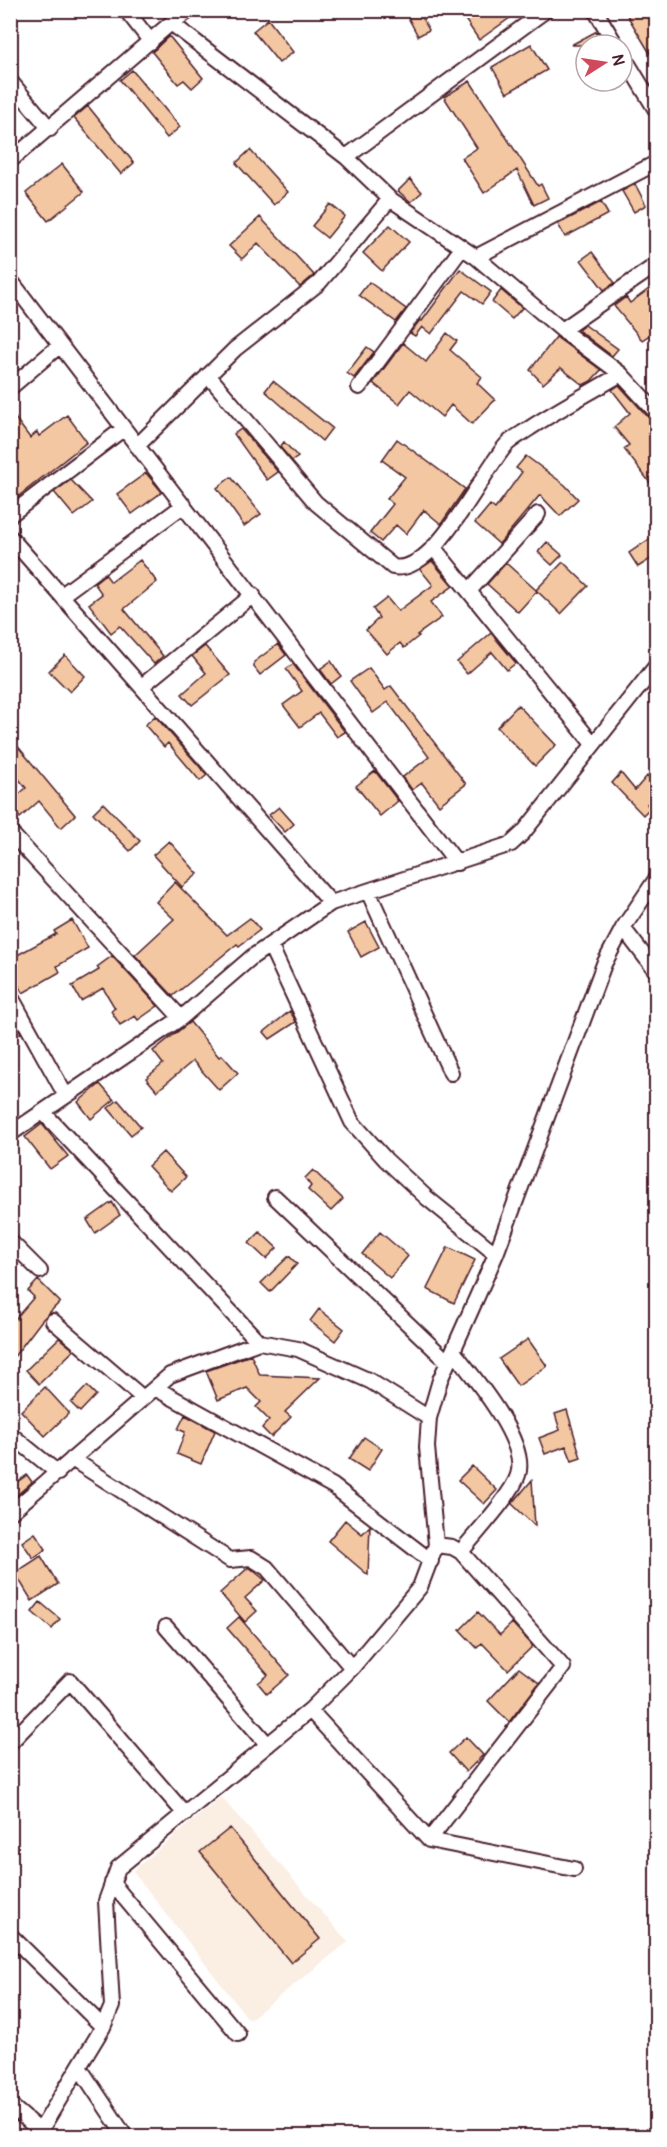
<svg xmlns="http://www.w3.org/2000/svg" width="667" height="2147" font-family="Pangolin,sans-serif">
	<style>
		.built { fill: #fbeee3 }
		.building { fill: #f3c7a2; stroke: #4a1f2b; stroke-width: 1.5 }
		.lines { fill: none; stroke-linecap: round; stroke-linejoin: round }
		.street-casing { stroke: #4a1f2b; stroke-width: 18 }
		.street { stroke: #fff; stroke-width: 14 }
	</style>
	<rect width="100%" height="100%" fill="#fff"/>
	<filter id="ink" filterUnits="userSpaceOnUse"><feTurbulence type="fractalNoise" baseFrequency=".0167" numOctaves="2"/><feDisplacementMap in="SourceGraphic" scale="12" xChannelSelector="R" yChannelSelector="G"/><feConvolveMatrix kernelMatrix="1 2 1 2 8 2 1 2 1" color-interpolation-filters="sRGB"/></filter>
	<g filter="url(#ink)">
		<path class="built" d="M221 1797 348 1942 249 2020 133 1871Z"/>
		<path class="building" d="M404 10H418L429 30 418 36Z
			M474 10H521L479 40 464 18Z
			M624 10H657V65Z
			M268 19 293 52 279 63 253 31Z
			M597 31 606 45H571Z
			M169 36 203 78 192 88 184 80 178 84 152 52Z
			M531 44 547 70 507 93 492 67Z
			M132 70 180 127 167 138 120 80Z
			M470 81 538 186 541 184 548 198 534 205 517 170 484 193 462 158 477 148 444 97Z
			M88 106 134 163 121 174 74 118Z
			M250 150 288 192 274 205 236 163Z
			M62 164 84 192 48 221 26 193Z
			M410 179 422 192 411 202 398 191Z
			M635 184 646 205 634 212 622 191Z
			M601 202 608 214 565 237 558 224Z
			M330 204 345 216 327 238 312 226Z
			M260 217 314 275 300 287 258 243 242 259 229 246Z
			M390 225 409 242 382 271 363 253Z
			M592 252 615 283 604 290 581 260Z
			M460 269 491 292 482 304 464 291 431 334 422 327 415 336 410 333 420 320 422 321Z
			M369 282 406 309 396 322 359 295Z
			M657 283V330L642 340 614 306 626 297 630 303Z
			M501 290 522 308 512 319 492 302Z
			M585 325 618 349 612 356 578 330Z
			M447 333 457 341 450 350 482 377 477 383 495 400 472 424 451 405 442 417 410 390 399 404 373 383 403 343 426 362Z
			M556 337 601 370 591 381 583 385 561 368 543 384 530 370Z
			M367 347 374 352 354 378 347 373Z
			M273 381 332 428 322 441 265 391Z
			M619 385 649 418 657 421V492L624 449 629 445 614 427 630 413 612 390Z
			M10 411 30 438 37 432 39 436 67 415 87 442 10 503Z
			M241 429 278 472 267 480 234 434Z
			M397 439 465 489 441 524 424 510 406 534 396 525 381 542 370 533 393 504 387 499 405 477 382 460Z
			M284 442 298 457 292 461 280 447Z
			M526 456 565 485 578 499 560 516 540 495 499 544 475 523 490 505 495 509 522 472 516 468Z
			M146 473 162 492 132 514 117 494Z
			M231 477 261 514 244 526 217 488Z
			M71 480 92 502 74 516 54 492Z
			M651 538 657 547V555L638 567 629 553Z
			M547 542 562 555 552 565 538 552Z
			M140 560 157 582 124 609 163 656 154 664 120 626 111 633 89 604 102 594 94 583 105 574 111 582Z
			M432 561 453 586 431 602 442 617 417 635 419 636 404 648 400 643 387 654 366 630 379 618 373 609 387 598 398 611 433 585 420 569Z
			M563 562 588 586 561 614 536 590Z
			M506 563 537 591 518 612 487 584Z
			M491 633 516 663 507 670 492 652 467 674 457 662Z
			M278 644 286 655 260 675 254 667V662Z
			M205 646 230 675 192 705 182 694 206 673 192 656Z
			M65 655 85 676 70 692 49 671Z
			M331 661 341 676 331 684 320 669Z
			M293 664 345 732 337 737 319 713 300 727 283 705 302 691 286 669Z
			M369 668 385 690 391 686 466 784 439 805 422 783 412 790 403 777 429 757 388 702 373 713 350 681Z
			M518 705 556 745 535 766 497 727Z
			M155 716 207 775 200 781 168 743 164 747 145 725Z
			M10 737 75 815 61 828 39 801 20 818 10 806V802L26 788 10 768Z
			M375 771 398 801 380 816 356 786Z
			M621 773 635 790 647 776 657 785V792L647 804 650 808 643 815 612 783Z
			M103 803 140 841 130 851 93 813Z
			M279 807 294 824 285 832 269 815Z
			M169 841 198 874 182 887 153 855Z
			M175 882 227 935 250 918 260 930 239 946 237 944 173 996 135 955 174 919 156 902Z
			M72 920 88 948 57 966 60 972 23 993 10 971V959L56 934 54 931Z
			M366 922 379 947 361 957 348 932Z
			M112 956 158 1006 138 1020 135 1016 120 1025 111 1011 115 1008 103 988 81 1001 72 986 99 970 97 967Z
			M290 1011 296 1022 270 1039 264 1032Z
			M14 1021 21 1033 10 1037V1023Z
			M190 1022 219 1057 222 1055 238 1073 219 1090 193 1061 157 1091 146 1078 163 1064 153 1051Z
			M100 1084 114 1100 91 1119 78 1102Z
			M118 1100 141 1127 131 1135 108 1108Z
			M42 1124 68 1156 50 1169 25 1137Z
			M163 1152 186 1177 171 1191 148 1166Z
			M313 1170 343 1199 331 1211 308 1190 311 1186 305 1178Z
			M112 1202 120 1215 95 1233 87 1220Z
			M260 1232 277 1248 266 1259 249 1243Z
			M380 1232 408 1256 390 1278 362 1254Z
			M448 1247 475 1260 454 1303 427 1289Z
			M289 1256 297 1264 270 1292 261 1283Z
			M38 1280 60 1302 42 1320 10 1362V1325L34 1297 28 1291Z
			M319 1309 344 1329 335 1341 310 1321Z
			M59 1338 74 1350 39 1384 26 1370Z
			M528 1339 547 1366 518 1386 499 1359Z
			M251 1355 260 1375 320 1378 285 1412 291 1417 271 1437 262 1428 269 1420 256 1407 261 1402 247 1388 218 1400 206 1371Z
			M87 1386 96 1395 80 1412 71 1403Z
			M45 1387 69 1413 45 1436 21 1411Z
			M567 1410 581 1458 572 1461 566 1446 545 1454 539 1438 560 1430 555 1414Z
			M185 1415 215 1431 201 1464 177 1454 185 1432 178 1429Z
			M364 1437 382 1449 368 1471 349 1459Z
			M472 1466 497 1490 484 1504 458 1480Z
			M27 1475 32 1482 10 1501V1487Z
			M532 1480 535 1526 512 1504Z
			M345 1520 362 1534 370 1526 368 1575 328 1541Z
			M35 1533 46 1549 33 1558 22 1542Z
			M41 1556 58 1584 32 1601 15 1573Z
			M249 1567 265 1580 245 1598 257 1611 245 1622 220 1593Z
			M40 1602 60 1619 52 1629 32 1612Z
			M478 1612 500 1635 512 1623 533 1646 508 1670 482 1643 477 1648 460 1630Z
			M239 1617 289 1675 267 1694 258 1683 268 1675 227 1628Z
			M519 1668 539 1683 509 1722 488 1701Z
			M466 1737 483 1755 466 1772 449 1753Z
			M230 1828 320 1939 291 1963 200 1852Z"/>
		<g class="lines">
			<g class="street-casing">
				<path id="street" d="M126 10 151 42
					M595 10 616 45
					M171 23 346 157 390 199 476 257 562 330 621 374 656 412
					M622 54 656 110
					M10 81 50 129
					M346 157 546 10
					M10 161 171 23 190 10
					M476 257 656 163
					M11 281 457 863
					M562 330 656 265
					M208 375 316 503 393 567C435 576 482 471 507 444 513 438 523 433 530 428 559 409 591 392 621 374
					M359 387 462 248
					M10 388 59 346
					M137 446 235 349 319 283 390 199
					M10 515 123 429
					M10 537 331 903
					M433 547 593 744
					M469 591 538 514
					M62 595 184 505
					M142 686 253 595
					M10 832 181 1018
					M368 891 451 1073
					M623 928 656 971
					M270 945 352 1122 386 1160 427 1198 496 1254
					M10 995 66 1096
					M43 1112 259 1342
					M10 1134 181 1018 252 957 331 903 511 844 523 833 656 666
					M275 1197 448 1362
					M10 1241 40 1271
					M53 1321 143 1398
					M453 1351C472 1375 529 1442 518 1475 512 1495 475 1534 461 1552
					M155 1388 333 1486 431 1561
					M10 1434 58 1473
					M72 1459 230 1560 251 1558 267 1568 352 1668
					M10 1513 170 1375 259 1342 298 1349 370 1381 429 1418
					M166 1627 268 1745
					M310 1710 429 1840 574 1869
					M10 1743 70 1681 185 1814
					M429 1840 563 1667 461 1552 452 1547 436 1545
					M112 1883 238 2034
					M10 1935 103 2027
					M79 2067 125 2136
					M10 2105 40 2131
					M37 2136 103 2027 112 2006 106 1901 118 1868 310 1710 352 1668 420 1587 436 1545 427 1447 429 1418 440 1380 496 1254 604 964 623 928 656 879"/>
			</g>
			<use href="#street" class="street"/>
		</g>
	</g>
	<rect width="667" height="2147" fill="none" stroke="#fff" stroke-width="36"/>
	<rect x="18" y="18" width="631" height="2111" fill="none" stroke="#4a1f2b" stroke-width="2" filter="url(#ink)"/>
	<g transform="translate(604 63) rotate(78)"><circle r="28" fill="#ffffff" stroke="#b7a5aa" stroke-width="1.5"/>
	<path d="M0-4.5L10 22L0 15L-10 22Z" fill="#d1495b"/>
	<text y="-9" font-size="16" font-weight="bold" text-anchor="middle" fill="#4a1f2b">N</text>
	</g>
</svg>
